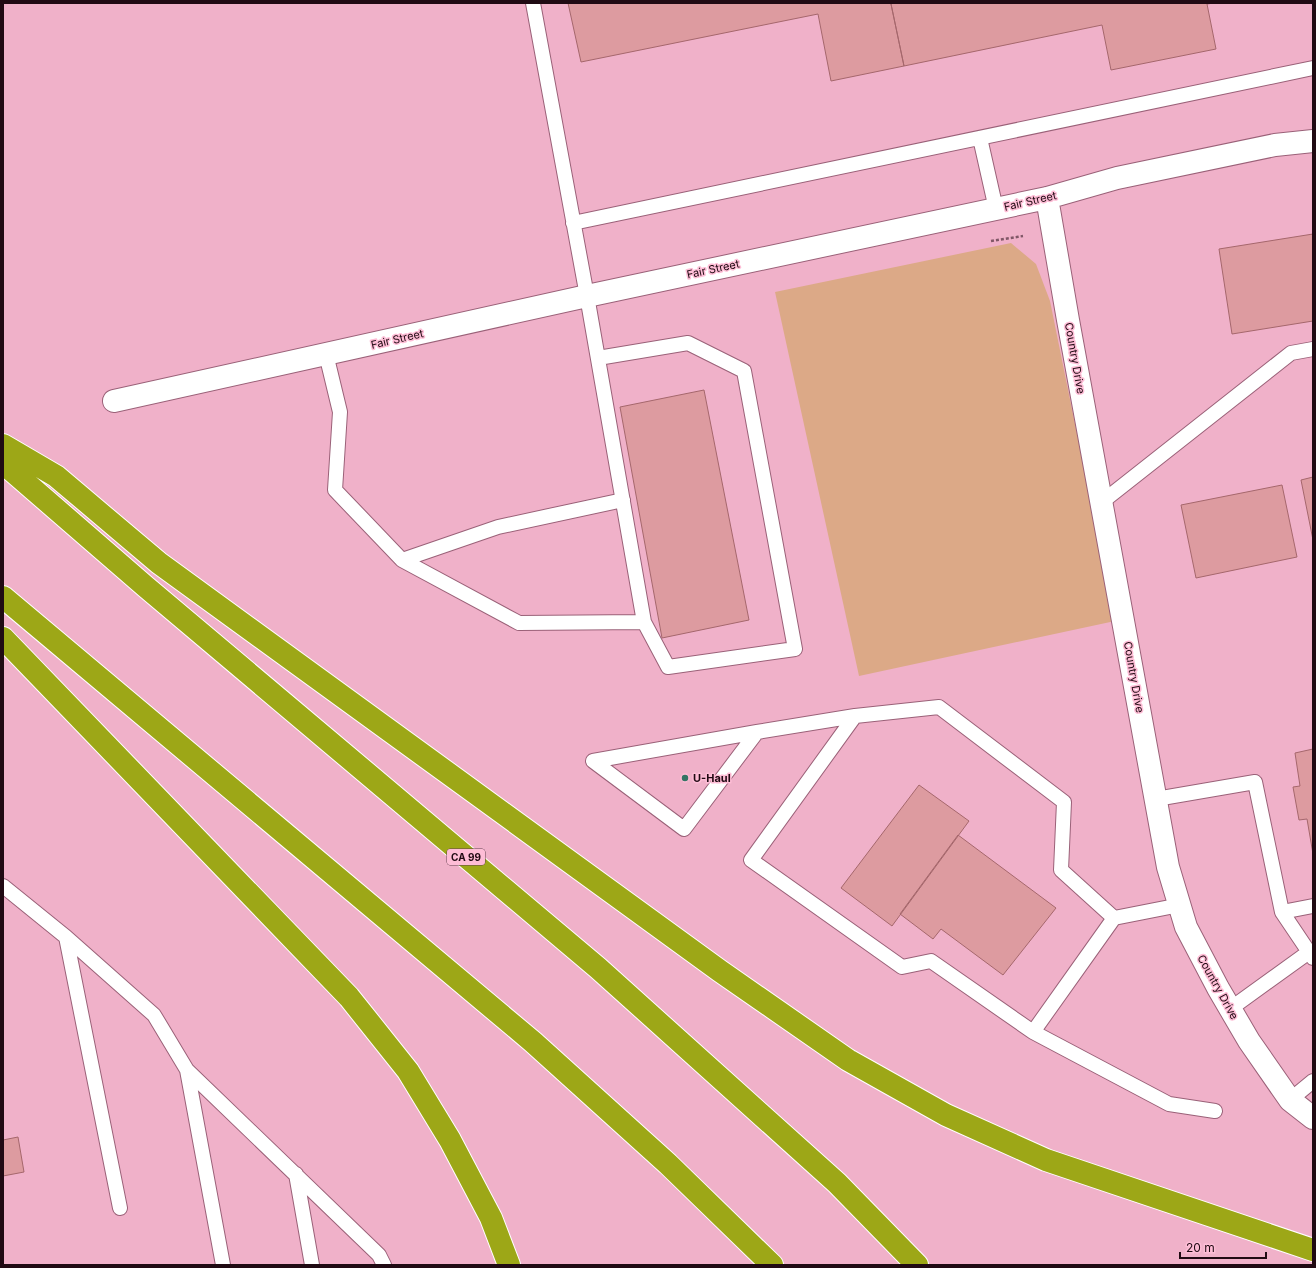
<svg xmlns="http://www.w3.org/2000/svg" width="1316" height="1268" font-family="Inter,sans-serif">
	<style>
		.green { fill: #dca987 }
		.building { fill: #dd9ba0; stroke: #a5676c }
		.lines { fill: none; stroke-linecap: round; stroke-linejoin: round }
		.service-casing { stroke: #9a6178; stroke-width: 16 }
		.minor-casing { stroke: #9a6178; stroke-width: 24 }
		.motorway-casing { stroke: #fff; stroke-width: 24 }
		.path { stroke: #805767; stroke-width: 2.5; stroke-dasharray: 3 2; stroke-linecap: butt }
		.service { stroke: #fff; stroke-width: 14 }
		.minor { stroke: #fff; stroke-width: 22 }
		.motorway { stroke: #9da717; stroke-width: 22 }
		.poi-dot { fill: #337464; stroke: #febdd6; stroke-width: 1.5 }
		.labels { text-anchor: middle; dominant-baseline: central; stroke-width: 3; stroke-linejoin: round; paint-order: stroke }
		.shield { fill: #febdd6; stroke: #63404e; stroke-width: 1 }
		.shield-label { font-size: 10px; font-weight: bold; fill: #200a13 }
		.street-label { font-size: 11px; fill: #200a13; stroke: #febdd6 }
		.poi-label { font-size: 11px; font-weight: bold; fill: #200a13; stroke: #febdd6; text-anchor: start }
	</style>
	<rect width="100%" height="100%" fill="#f0b1c9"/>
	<path class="green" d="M1011 243 1036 264 1050 301 1115 621 859 676 775 292Z"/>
	<path class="building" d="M568 3H894L891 4 904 66 831 81 818 14 581 62Z
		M894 3H1214L1207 4 1216 49 1111 70 1102 25 904 66 891 4Z
		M1313 234V321L1232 334 1219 249Z
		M704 390 749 620 662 638 620 407Z
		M1313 477V540L1301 480Z
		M1282 485 1297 557 1196 578 1181 505Z
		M1313 749V854L1307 819 1299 820 1293 787 1300 786 1295 753Z
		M919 785 969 821 892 926 841 888Z
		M958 835 1056 908 1003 975 941 929 933 939 900 914Z
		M18 1137 24 1172 3 1176V1140Z"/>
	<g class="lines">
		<g class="service-casing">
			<path id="service" d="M980 138 996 209
				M573 223 1313 68
				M326 354 340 412 335 490 402 560 519 623 644 622 587 296 533 3
				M598 358 688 343 744 371 795 649 668 667 644 622
				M1102 502 1291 353 1313 349
				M402 560 498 527 623 500
				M757 732 684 829 593 761 757 732 855 716
				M1156 799 1255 782 1282 912 1313 906
				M3 886 66 937 120 1208
				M1282 912 1313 958
				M1114 918 1061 870 1064 802 939 707 855 716 751 860 902 967 931 961 1033 1032 1114 918 1180 905
				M66 937 154 1015 187 1070 379 1255 384 1265
				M1230 1009 1309 952
				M1033 1032 1169 1104 1215 1111
				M187 1070 223 1265
				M1290 1100 1313 1081
				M296 1174 312 1265"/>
		</g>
		<g class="minor-casing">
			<path id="minor" d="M1047 198 1068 320 1168 867 1186 927 1218 988 1249 1041 1290 1100 1313 1118
				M114 401 587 296 1047 198 1117 178 1275 145 1313 141"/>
		</g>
		<g class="motorway-casing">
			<path id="motorway" d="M3 445 56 476 159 563 720 971 848 1060 946 1115 1046 1160 1313 1250
				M3 463 146 587 598 968 837 1183 917 1265
				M3 597 533 1042 668 1164 772 1265
				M3 638 349 997 408 1071 450 1140 491 1218 509 1265"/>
		</g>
		<path class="path" d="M991 241 1023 236"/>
		<use href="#service" class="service"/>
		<use href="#minor" class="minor"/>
		<use href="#motorway" class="motorway"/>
	</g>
	<circle class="poi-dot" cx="685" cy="778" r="4"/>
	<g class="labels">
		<rect class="shield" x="447" y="849" width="38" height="16" rx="3"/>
		<g class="shield-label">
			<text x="466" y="857">CA 99</text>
		</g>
		<g class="street-label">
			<text transform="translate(1030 201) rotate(-13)">Fair Street</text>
			<text transform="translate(713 269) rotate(-12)">Fair Street</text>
			<text transform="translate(397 339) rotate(-13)">Fair Street</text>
			<text transform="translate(1075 358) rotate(80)">Country Drive</text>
			<text transform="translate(1134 677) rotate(80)">Country Drive</text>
			<text transform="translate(1218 987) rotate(61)">Country Drive</text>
		</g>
		<g class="poi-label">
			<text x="693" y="778">U-Haul</text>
		</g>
	</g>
	<rect width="1316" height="1268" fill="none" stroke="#200a13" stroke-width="8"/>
	<path d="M1180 1252v6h86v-6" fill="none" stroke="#200a13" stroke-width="2"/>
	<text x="1186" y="1252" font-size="12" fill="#200a13" stroke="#febdd6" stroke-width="3" paint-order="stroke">20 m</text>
</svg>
